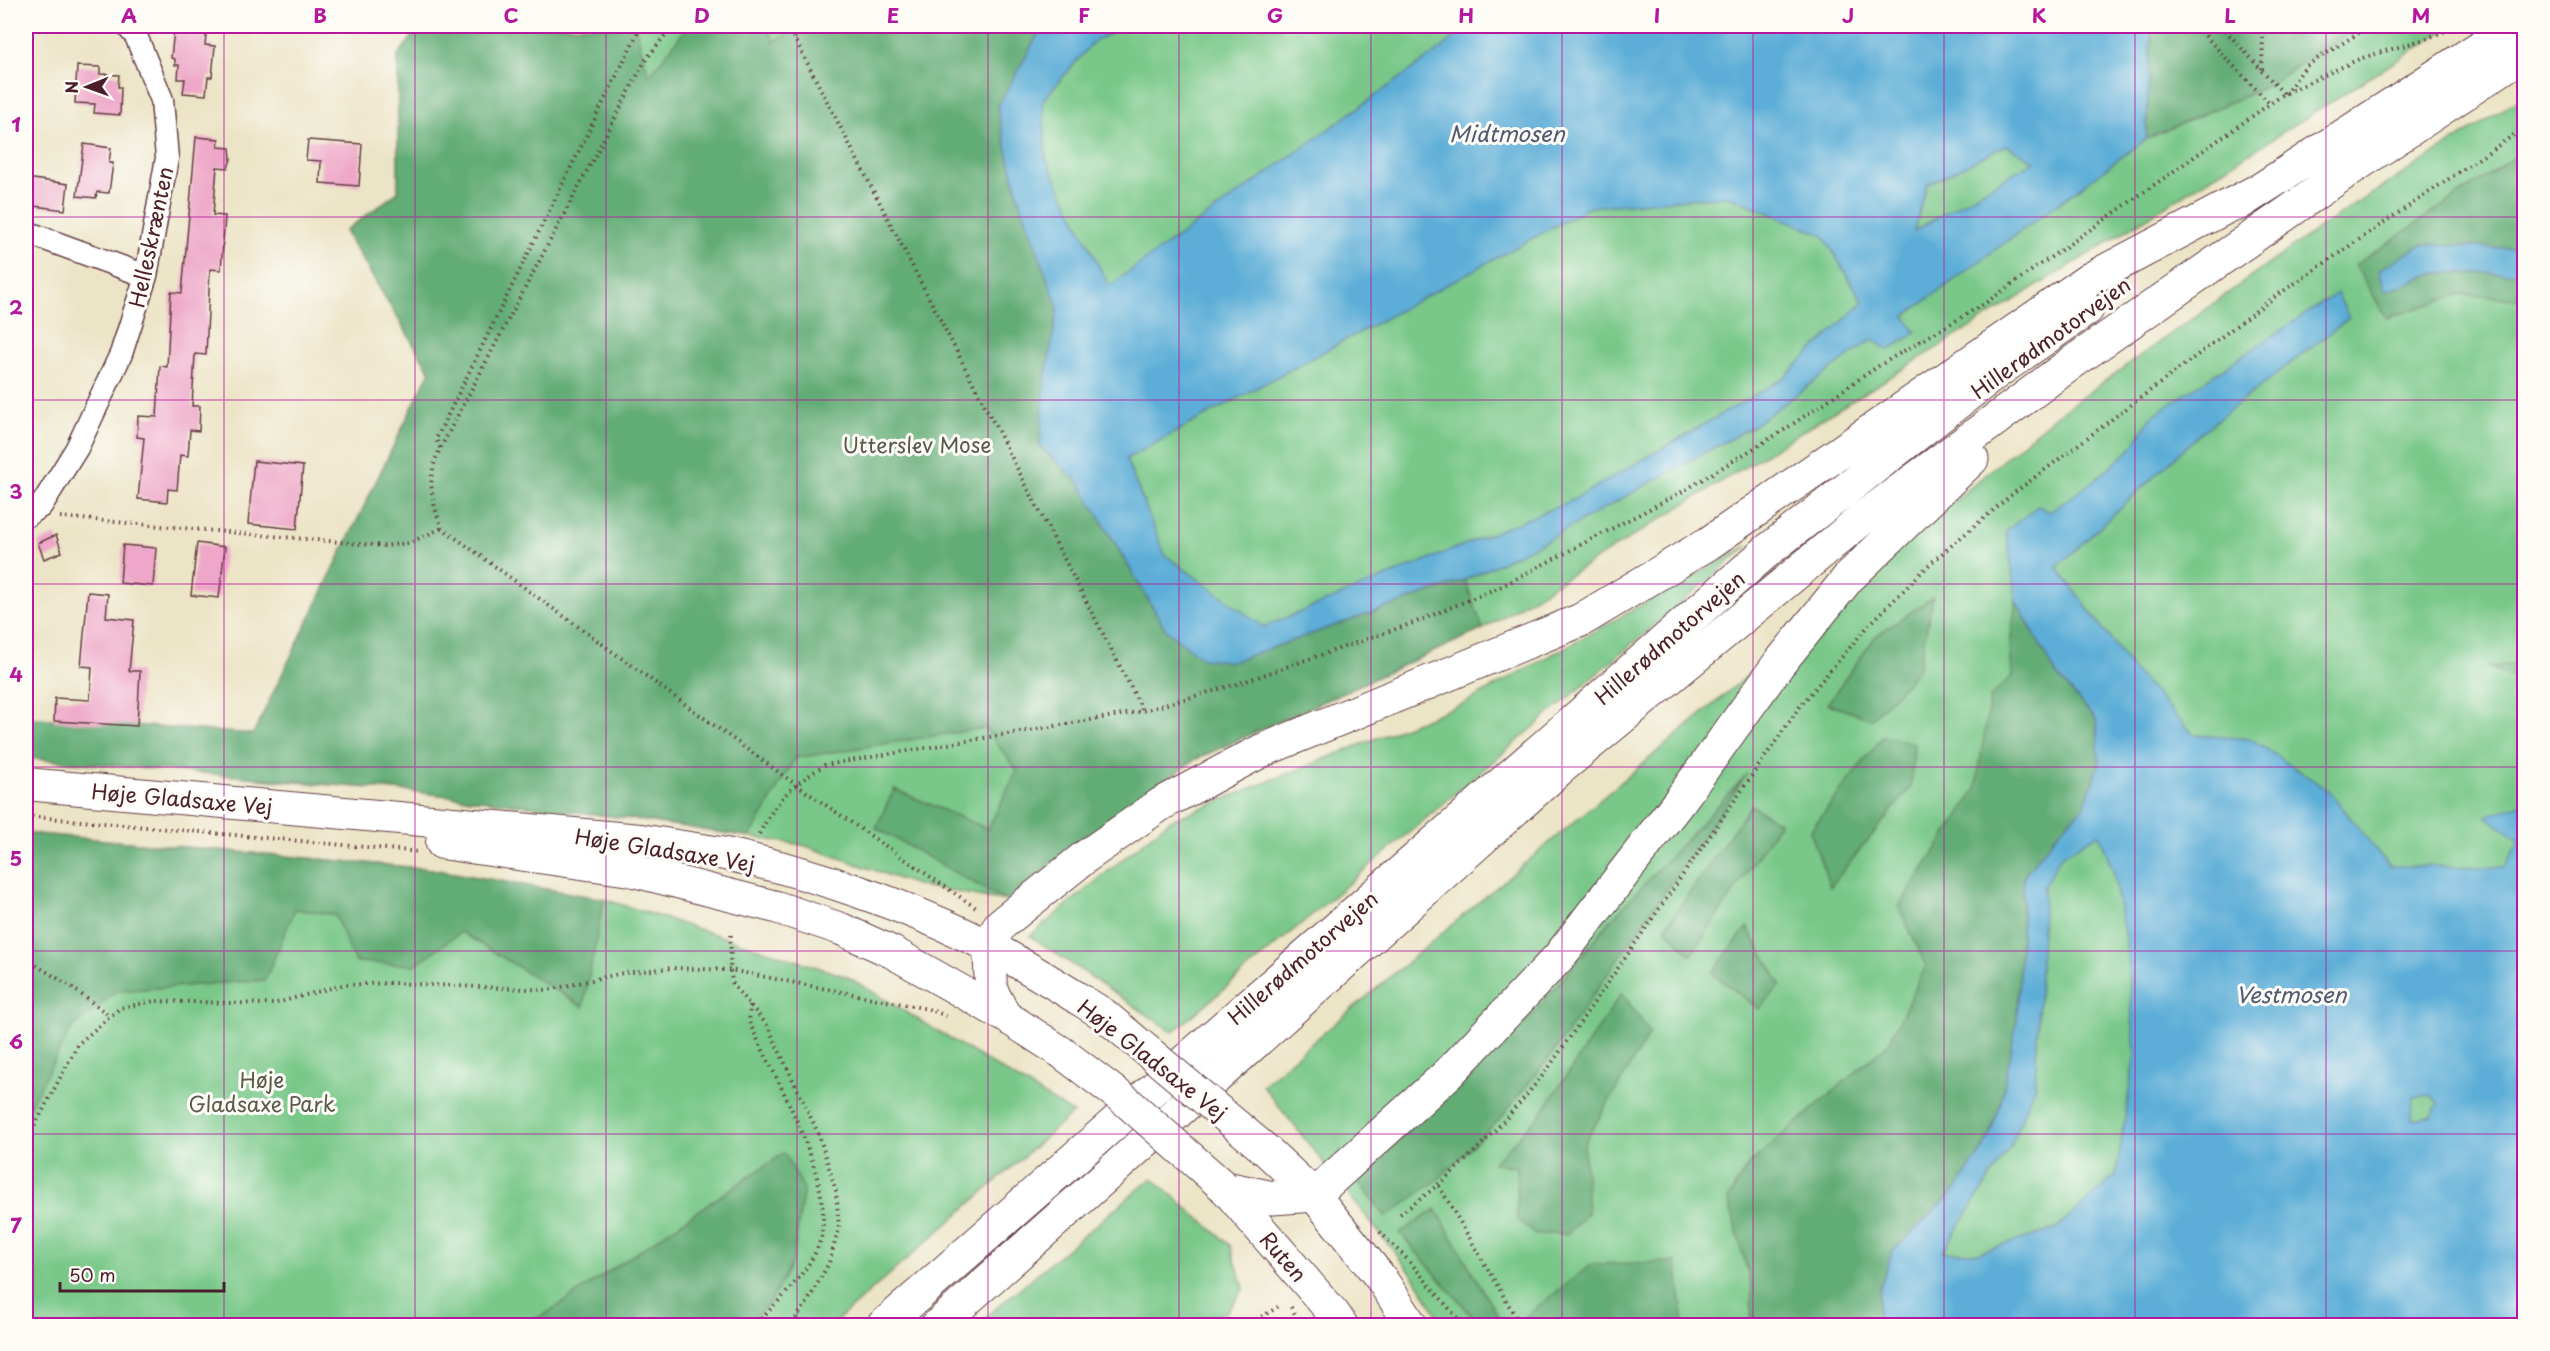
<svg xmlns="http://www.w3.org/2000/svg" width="2550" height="1351" font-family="'Playpen Sans',sans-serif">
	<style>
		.green { fill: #79c889; stroke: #62745a; stroke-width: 1.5 }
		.forest { fill: #62ac75; stroke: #566650; stroke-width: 1.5 }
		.water { fill: #5cadd7; stroke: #536681; stroke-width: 1.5; fill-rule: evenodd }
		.building { fill: #eea7c8 }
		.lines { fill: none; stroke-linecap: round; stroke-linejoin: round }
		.street-casing { stroke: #623d42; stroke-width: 25 }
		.secondary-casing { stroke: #623d42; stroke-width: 34 }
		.primary-casing { stroke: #623d42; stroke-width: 35 }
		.highway-casing { stroke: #623d42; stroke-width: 35 }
		.path { stroke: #623d42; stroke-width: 4; stroke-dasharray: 1.5 4.5; stroke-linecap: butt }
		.street { stroke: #fff; stroke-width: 22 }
		.secondary { stroke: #fff; stroke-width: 32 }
		.primary { stroke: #fff; stroke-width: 33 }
		.highway { stroke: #fff; stroke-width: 33 }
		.secondary-bridge-casing { stroke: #623d42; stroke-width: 34; stroke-linecap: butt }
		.secondary-bridge { stroke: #fff; stroke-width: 32 }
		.grid { fill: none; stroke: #b5179e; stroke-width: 1.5; stroke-opacity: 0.55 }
		.labels { text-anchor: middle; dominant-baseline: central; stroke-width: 6; stroke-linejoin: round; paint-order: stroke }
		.street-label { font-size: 21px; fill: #4a1f2b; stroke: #fdfcf7 }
		.park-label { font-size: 21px; fill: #5a5a4c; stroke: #fdfcf7 }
		.water-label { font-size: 22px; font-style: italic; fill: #515870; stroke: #fdfcf7 }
		.neatline { fill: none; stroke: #b5179e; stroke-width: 2 }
		.grid-label { font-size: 20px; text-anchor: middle; font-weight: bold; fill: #b5179e }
	</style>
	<rect width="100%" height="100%" fill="#fdfcf7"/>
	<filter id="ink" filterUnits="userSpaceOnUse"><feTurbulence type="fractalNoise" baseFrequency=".0167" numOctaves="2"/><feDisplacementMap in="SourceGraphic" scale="12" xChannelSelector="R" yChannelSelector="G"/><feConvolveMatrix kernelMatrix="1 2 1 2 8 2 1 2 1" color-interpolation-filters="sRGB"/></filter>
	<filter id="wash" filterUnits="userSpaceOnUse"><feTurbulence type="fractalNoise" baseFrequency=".008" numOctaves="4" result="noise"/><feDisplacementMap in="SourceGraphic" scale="24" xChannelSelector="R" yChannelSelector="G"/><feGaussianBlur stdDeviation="1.35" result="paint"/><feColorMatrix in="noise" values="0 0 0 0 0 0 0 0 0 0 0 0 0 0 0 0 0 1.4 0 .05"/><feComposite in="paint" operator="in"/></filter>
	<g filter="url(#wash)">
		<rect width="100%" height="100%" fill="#ece4c6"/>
		<path class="green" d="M421 26H2452L2105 244 1483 629 1196 759 1115 814 1006 901 916 885 803 845 633 819 408 791 257 779 253 735 430 371 345 231 398 192V55Z
			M2524 96V1325H1443L1415 1278 1262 1085 2054 417 2325 224Z
			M1748 546 1173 1032 1030 936 1169 821 1465 703Z
			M26 833 431 869 604 899 848 977 1073 1113 832 1325H26Z
			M1152 1178 1230 1245 1244 1288 1227 1312 1180 1325H976Z"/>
		<path class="forest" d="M421 26H635L649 76 688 26H767L774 42 801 26H1043L997 108 1018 196 1058 308 1045 380 1040 446 1079 482 1166 630 1231 662 1465 580 1483 629 1196 759 1115 814 1006 901 876 828 894 789 988 829 1017 770 985 728 795 758 750 837 633 819 408 791 26 758V717L253 734 430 371 345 231 398 192V55Z
			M2148 26H2361L2265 87 2146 139 2151 33Z
			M2524 151V249L2479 248 2386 292 2433 273 2520 272 2524 273V300L2461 294 2387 318 2355 265Z
			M1933 597 1918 671 1871 719 1827 704 1875 637Z
			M2016 601 2057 675 2097 721 2099 765 2084 807 2064 826 2024 875 2017 1020 2001 1102 1987 1143 1956 1189 1892 1252 1880 1288 1877 1325H1751L1752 1288 1728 1199 1748 1165 1888 1044 1926 966 1899 907 1976 789 1990 697 2012 676 2010 644Z
			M2524 663V682L2488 667Z
			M1883 736 1914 743 1911 787 1830 887 1810 831Z
			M1747 774 1552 1054 1500 1119 1436 1181 1386 1217 1357 1180 1532 1016 1609 922Z
			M1751 805 1780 823 1691 955 1665 928Z
			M26 833 431 869 604 899 583 1007 461 932 415 965 355 962 335 915 295 909 265 980 116 991 71 1029 26 1113Z
			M1747 927 1781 985 1759 1009 1712 973Z
			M1622 993 1650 1033 1584 1143 1588 1213 1567 1234H1535L1517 1219V1167L1493 1163 1540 1115Z
			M784 1153 804 1189 792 1262 770 1303 746 1325H523L546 1314Z
			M1436 1209 1503 1325H1480L1400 1233Z
			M1676 1262 1684 1325H1531L1526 1316 1592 1264Z"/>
		<path class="water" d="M1043 26H1126L1094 41 1043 100 1046 159 1109 286 1442 48 1465 26H2148L2151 33 2146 139 1905 316 1916 333 1888 350 1873 339 1753 426 1547 540 1465 580 1231 662 1202 658 1166 630 1079 482 1040 446 1045 380 1058 308 1018 196 997 108ZM2006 145 2034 161 1914 231 1927 185ZM1728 196 1823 235 1863 302 1781 380 1573 500 1264 627 1165 555 1126 459 1590 207Z
			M2422 244 2524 249V273H2433L2385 292 2379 270Z
			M2337 293 2349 318 2204 430 2057 567 2135 672 2194 735 2251 739 2329 791 2389 866 2505 867 2519 840 2486 816 2524 803V1325H1877L1880 1288 1892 1252 1956 1189 1987 1143 2001 1102 2017 1020 2024 875 2064 826 2084 807 2099 765 2097 721 2057 675 2016 601 2006 531 2038 506 2050 512 2099 477 2131 449 2152 416ZM2099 834 2113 870 2126 944 2135 1053 2116 1175 2056 1229 1978 1253 1942 1252 2011 1146 2035 1084 2044 886 2061 856ZM2430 1095 2439 1103 2432 1116 2412 1120 2413 1097Z"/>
		<g id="blocks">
			<path class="building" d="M186 26H207L205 45 215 46 212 77H208L206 95 183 93 185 79H178L179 65H175V59L171 58 174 30 185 31Z
				M77 66 100 67V74L119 75 118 87H121L120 115 94 113 95 104 75 103Z
				M196 137 219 139 218 147 230 148 231 159 228 168 217 167 213 215 225 216 221 270 210 269 206 355 195 354 192 406H200L199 431 190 430 188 456 180 455 177 490 168 489 167 502 138 499 144 438 137 437 138 416 157 417 160 366 167 367 171 292 182 293Z
				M308 140 362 144 359 186 320 183 321 161 306 160Z
				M84 144 111 148 109 163H113L109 193 97 192 96 198 77 196Z
				M26 178 68 184 65 210 26 205Z
				M254 461 303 466 297 529 248 524Z
				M56 535 62 552 44 559 38 543Z
				M197 543 225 547 219 598 191 595Z
				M123 545 156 548 153 586 120 583Z
				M88 592 108 594 106 617 134 620 129 671H140L137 726 54 721 55 698 90 700 92 667 81 666Z"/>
		</g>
	</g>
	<g filter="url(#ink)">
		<use href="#blocks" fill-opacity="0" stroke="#623d42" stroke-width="1.5"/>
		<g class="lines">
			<g class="street-casing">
				<path id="street" d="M26 232 146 276
					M26 516 41 506 77 448 121 354 146 276 167 158 162 100 136 36 127 26"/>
			</g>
			<g class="secondary-casing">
				<path id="secondary" d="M26 784 640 840C666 845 694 848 720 853 806 870 912 907 990 947 1029 967 1066 991 1103 1014
					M442 843 630 870 776 907 841 929 892 952 1005 1016 1061 1052
					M989 946 991 989 1005 1016
					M1267 1151 1314 1195 1380 1277 1412 1326
					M1225 1188 1334 1314 1342 1326"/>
			</g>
			<g class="primary-casing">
				<path id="primary" d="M2238 204 2513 26
					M1767 551 1998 371 2087 309
					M989 946 1000 925 1085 857 1161 804 1261 751 1581 620 1709 543 2090 279 2255 192
					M1114 1169 1562 767 1863 518 2073 362 2346 172 2524 54
					M1225 1188 1273 1198 1314 1195 1449 1073 1559 957 1681 799 1778 665 1849 577 1972 459"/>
			</g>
			<g class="highway-casing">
				<path id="highway" d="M883 1326 1767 551
					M937 1326 1114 1169"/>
			</g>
			<path class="path" d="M672 26 645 61 440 449C426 477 431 500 442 528L795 784 979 910
				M788 26 1143 711
				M2198 26 2208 39 2271 105
				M2221 26 2284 94
				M2262 69 2263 34 2266 26
				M2285 94 2306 66 2370 26
				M440 448 436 439 641 26
				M60 517 384 546 409 543 442 528
				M26 816 420 852
				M759 834C778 798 791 786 825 765L1143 711 1237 684 1416 622 1502 586 1680 493 1784 430 1880 365 1984 304 2284 94 2359 59 2425 39 2458 26
				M731 935 730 970 733 985 767 1025 819 1135 836 1191 839 1228 829 1263 807 1303 790 1326
				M26 959 70 986 110 1016
				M750 1005 749 1022C774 1076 840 1186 819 1244 809 1272 776 1304 754 1326
				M26 1142 78 1044 120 1008 154 1001 273 1004 342 985 389 983 548 990 623 973 671 968 730 970 928 1009 949 1017
				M1439 1186 1521 1326
				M1400 1214C1460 1171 1501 1127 1547 1070L1801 705 1869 625 1932 562 2010 496 2273 298 2524 128
				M1380 1232 1409 1261 1464 1326
				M1291 1307 1301 1326
				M1246 1326 1278 1307"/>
			<use href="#street" class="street"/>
			<use href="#secondary" class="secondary"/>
			<use href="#primary" class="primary"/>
			<use href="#highway" class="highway"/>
			<g class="secondary-bridge-casing">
				<path id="secondary-bridge" d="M1103 1014 1267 1151
					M1061 1052 1126 1101 1225 1188"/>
			</g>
			<use href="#secondary-bridge" class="secondary-bridge"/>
		</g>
	</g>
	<path class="grid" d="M224 26V1326M415 26V1326M606 26V1326M797 26V1326M988 26V1326M1179 26V1326M1371 26V1326M1562 26V1326M1753 26V1326M1944 26V1326M2135 26V1326M2326 26V1326M26 217H2524M26 400H2524M26 584H2524M26 767H2524M26 951H2524M26 1134H2524"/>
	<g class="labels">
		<g class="street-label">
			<text transform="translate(150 237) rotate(-78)">Helleskrænten</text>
			<text transform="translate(2050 337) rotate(-36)">Hillerødmotorvejen</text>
			<text transform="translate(1669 637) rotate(-41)">Hillerødmotorvejen</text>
			<text transform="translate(182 798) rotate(5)">Høje Gladsaxe Vej</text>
			<text transform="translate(665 849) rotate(9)">Høje Gladsaxe Vej</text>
			<text transform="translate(1302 957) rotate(-41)">Hillerødmotorvejen</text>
			<text transform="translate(1153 1059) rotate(38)">Høje Gladsaxe Vej</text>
			<text transform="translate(1284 1256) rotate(49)">Ruten</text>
		</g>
		<g class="park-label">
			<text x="917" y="444">Utterslev Mose</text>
			<text x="262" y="1079">Høje<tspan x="262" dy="24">Gladsaxe Park</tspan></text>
		</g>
		<g class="water-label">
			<text x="1507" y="132">Midtmosen</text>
			<text x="2291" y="993">Vestmosen</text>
		</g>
	</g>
	<rect width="2550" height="1351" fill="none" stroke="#fdfcf7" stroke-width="66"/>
	<g transform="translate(87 87) rotate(269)" stroke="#fdfcf7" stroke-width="4.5" paint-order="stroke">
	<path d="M0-4.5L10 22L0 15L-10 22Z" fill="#4a1f2b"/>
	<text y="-9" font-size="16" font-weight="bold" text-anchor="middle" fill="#4a1f2b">N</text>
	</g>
	<path d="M60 1282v9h164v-9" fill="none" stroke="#4a1f2b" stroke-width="3"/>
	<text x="69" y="1282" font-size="18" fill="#4a1f2b" stroke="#fdfcf7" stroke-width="4.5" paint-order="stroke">50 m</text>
	<rect x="33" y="33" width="2484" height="1285" class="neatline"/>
	<g class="grid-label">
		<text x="129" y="23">A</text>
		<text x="320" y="23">B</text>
		<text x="511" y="23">C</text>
		<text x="702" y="23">D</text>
		<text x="893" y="23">E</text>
		<text x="1084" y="23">F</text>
		<text x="1275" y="23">G</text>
		<text x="1466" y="23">H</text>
		<text x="1657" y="23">I</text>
		<text x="1848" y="23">J</text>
		<text x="2039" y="23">K</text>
		<text x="2230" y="23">L</text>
		<text x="2421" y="23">M</text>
		<text x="16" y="132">1</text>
		<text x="16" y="315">2</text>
		<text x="16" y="499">3</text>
		<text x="16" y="682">4</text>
		<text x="16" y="866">5</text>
		<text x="16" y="1049">6</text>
		<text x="16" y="1233">7</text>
	</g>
</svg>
